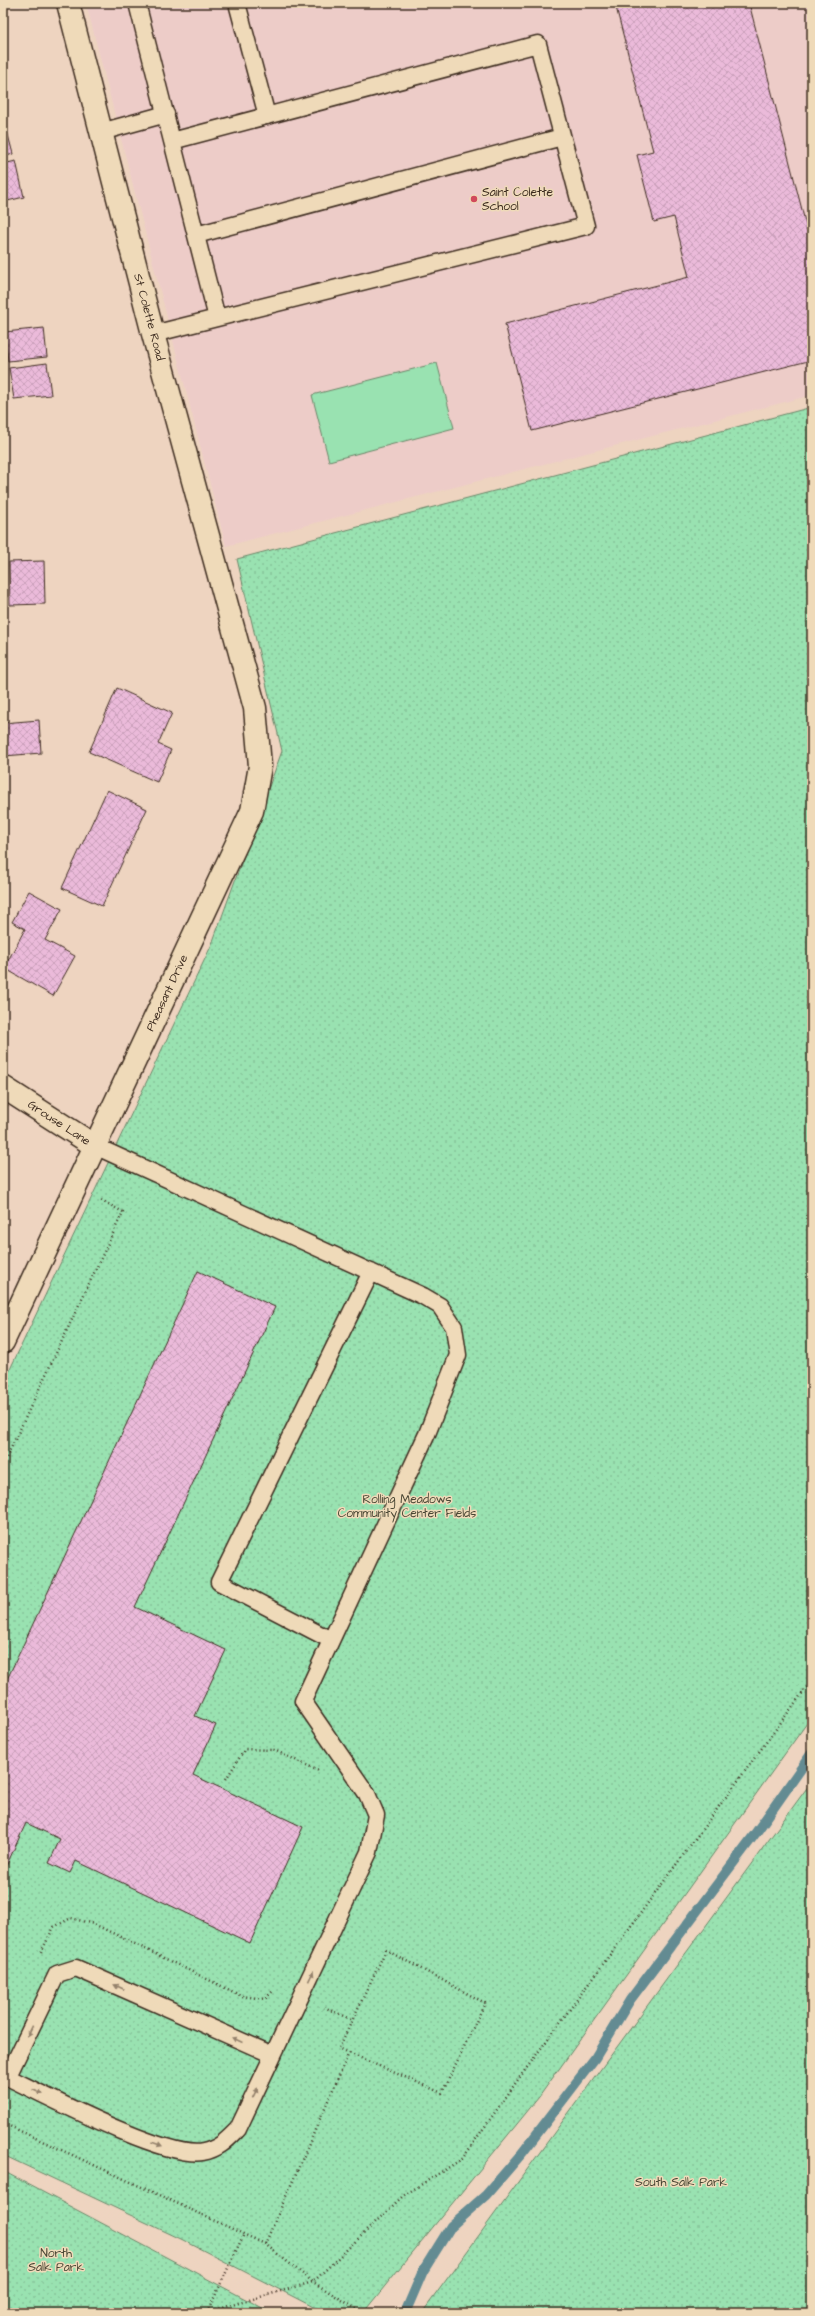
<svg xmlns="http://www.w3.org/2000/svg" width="815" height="2316" font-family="'Architects Daughter',sans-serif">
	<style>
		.built { fill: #edccc8 }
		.grass { fill: #99e2b1; stroke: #6a8668 }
		.park { fill: url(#park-dots); stroke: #6a8668 }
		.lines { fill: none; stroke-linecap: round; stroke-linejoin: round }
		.stream { stroke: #648b92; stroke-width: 10 }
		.building { fill: url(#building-cross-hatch); stroke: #3b2a1e }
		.service-casing { stroke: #3b2a1e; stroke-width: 19 }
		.minor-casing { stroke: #3b2a1e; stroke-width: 25 }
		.path { stroke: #3b2a1e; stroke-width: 2.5; stroke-dasharray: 1 3; stroke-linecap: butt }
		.service { stroke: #efdab9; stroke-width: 16 }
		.minor { stroke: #efdab9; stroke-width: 22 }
		.oneway { fill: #95826c }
		.poi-dot { fill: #d1495b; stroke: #efdab9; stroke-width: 1.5 }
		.labels { text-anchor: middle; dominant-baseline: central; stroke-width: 3; stroke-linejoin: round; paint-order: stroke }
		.poi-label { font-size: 12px; fill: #3b2a1e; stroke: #efdab9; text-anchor: start }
		.street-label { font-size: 12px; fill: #3b2a1e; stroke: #efdab9 }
		.park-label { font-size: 12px; fill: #494634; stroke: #efdab9 }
	</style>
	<defs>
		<pattern id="park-dots" width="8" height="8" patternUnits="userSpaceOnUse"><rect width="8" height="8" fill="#99e2b1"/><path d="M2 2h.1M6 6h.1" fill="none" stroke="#85c298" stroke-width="1.8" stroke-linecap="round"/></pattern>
		<pattern id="building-cross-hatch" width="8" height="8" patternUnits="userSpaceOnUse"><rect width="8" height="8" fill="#ebbada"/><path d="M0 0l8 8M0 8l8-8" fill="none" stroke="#caa0bb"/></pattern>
	</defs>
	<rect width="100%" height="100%" fill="#eed4c0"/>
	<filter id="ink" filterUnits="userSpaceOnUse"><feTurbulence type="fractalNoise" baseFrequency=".025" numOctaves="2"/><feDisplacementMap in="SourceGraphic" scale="8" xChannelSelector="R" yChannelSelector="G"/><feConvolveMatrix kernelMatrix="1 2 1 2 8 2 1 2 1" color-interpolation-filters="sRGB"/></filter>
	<g filter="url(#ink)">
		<path class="built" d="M86 3H812V395L226 546Z"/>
		<path class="grass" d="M437 363 454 428 329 461 312 395Z"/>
		<path class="park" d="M812 407V1716L539 2097 363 2313H325L181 2239 3 2155V1384L212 944 282 751 237 559Z
			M812 1781V2313H422Z
			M3 2171 272 2313H3Z"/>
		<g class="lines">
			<path class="stream" d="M405 2313 423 2271 451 2226 486 2195 523 2152 595 2058 630 2000 755 1834 812 1753"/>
		</g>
		<path class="building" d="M313 3H334L314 8Z
			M632 3H749L812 249V360L532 431 505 324 689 277 674 217 654 222 637 155 653 151 616 7Z
			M3 116 13 154 3 157Z
			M16 161 24 197 3 202V164Z
			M44 328 47 357 8 361 5 332Z
			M47 363 51 395 14 399 9 368Z
			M44 561 45 604 10 605 9 562Z
			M117 688 172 713 158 744 171 750 157 782 89 752Z
			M39 720 41 753 4 756 3 723Z
			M107 790 147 809 102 906 62 888Z
			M29 891 62 909 45 940 75 956 53 996 4 968 25 929 12 922Z
			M198 1271 275 1307 135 1607 226 1650 195 1716 216 1725 193 1775 303 1827 250 1943 76 1861 70 1873 49 1863 60 1839 26 1823 3 1873V1688Z"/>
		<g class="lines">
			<g class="service-casing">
				<path id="service" d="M137 3 172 141 538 44 586 226 153 334
					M237 3 267 116
					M101 132 166 114
					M172 141 217 318
					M196 235 562 137
					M331 1640 219 1582 371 1272
					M3 2075C41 2093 167 2160 203 2152 219 2149 227 2140 238 2129L369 1852 376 1815 367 1794 303 1701 427 1434 458 1355 454 1327 440 1306 423 1296 95 1146
					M7 2078 57 1974 76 1968 273 2055"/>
			</g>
			<g class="minor-casing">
				<path id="minor" d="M3 1087 95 1146
					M3 1342 252 811 260 766 255 708 153 334 68 3"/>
			</g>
			<path class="path" d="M3 1465 123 1212 101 1200
				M226 1779 245 1749 274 1750 319 1771
				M41 1952 54 1927 71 1918 94 1924 242 1996 265 1999 274 1990
				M324 2007 352 2020
				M3 2123 265 2244 313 2282 363 2313
				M265 2244 349 2053 339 2048 386 1950 485 2003 442 2093 349 2053
				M207 2312 313 2282 403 2196 462 2159 520 2077 812 1680
				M207 2313 244 2234"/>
			<use href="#service" class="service"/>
			<use href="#minor" class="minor"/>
		</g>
		<defs><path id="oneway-solid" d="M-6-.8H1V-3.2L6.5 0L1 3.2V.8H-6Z"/></defs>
		<g class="oneway">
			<use href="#oneway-solid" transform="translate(311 1976) rotate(-65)"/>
			<use href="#oneway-solid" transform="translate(119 1987) rotate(-156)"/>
			<use href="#oneway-solid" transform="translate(30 2031) rotate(116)"/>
			<use href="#oneway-solid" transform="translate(237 2040) rotate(-156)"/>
			<use href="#oneway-solid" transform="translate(38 2092) rotate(25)"/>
			<use href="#oneway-solid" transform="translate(255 2093) rotate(-64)"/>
			<use href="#oneway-solid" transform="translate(157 2144) rotate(20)"/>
		</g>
	</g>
	<circle class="poi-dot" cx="474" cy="199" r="4"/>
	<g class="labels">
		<g class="poi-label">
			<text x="482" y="192">Saint Colette<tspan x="482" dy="14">School</tspan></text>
		</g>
		<g class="street-label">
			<text transform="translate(149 317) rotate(75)">St Colette Road</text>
			<text transform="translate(167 993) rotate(-65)">Pheasant Drive</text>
			<text transform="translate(59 1123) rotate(33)">Grouse Lane</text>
		</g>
		<g class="park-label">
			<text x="407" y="1499">Rolling Meadows<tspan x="407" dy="14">Community Center Fields</tspan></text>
			<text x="681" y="2182">South Salk Park</text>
			<text x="56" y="2253">North<tspan x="56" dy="14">Salk Park</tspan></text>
		</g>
	</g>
	<rect width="815" height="2316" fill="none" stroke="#efdab9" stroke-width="16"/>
	<rect x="8" y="8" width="799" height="2300" fill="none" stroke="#3b2a1e" stroke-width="1.5" filter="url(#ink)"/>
</svg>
